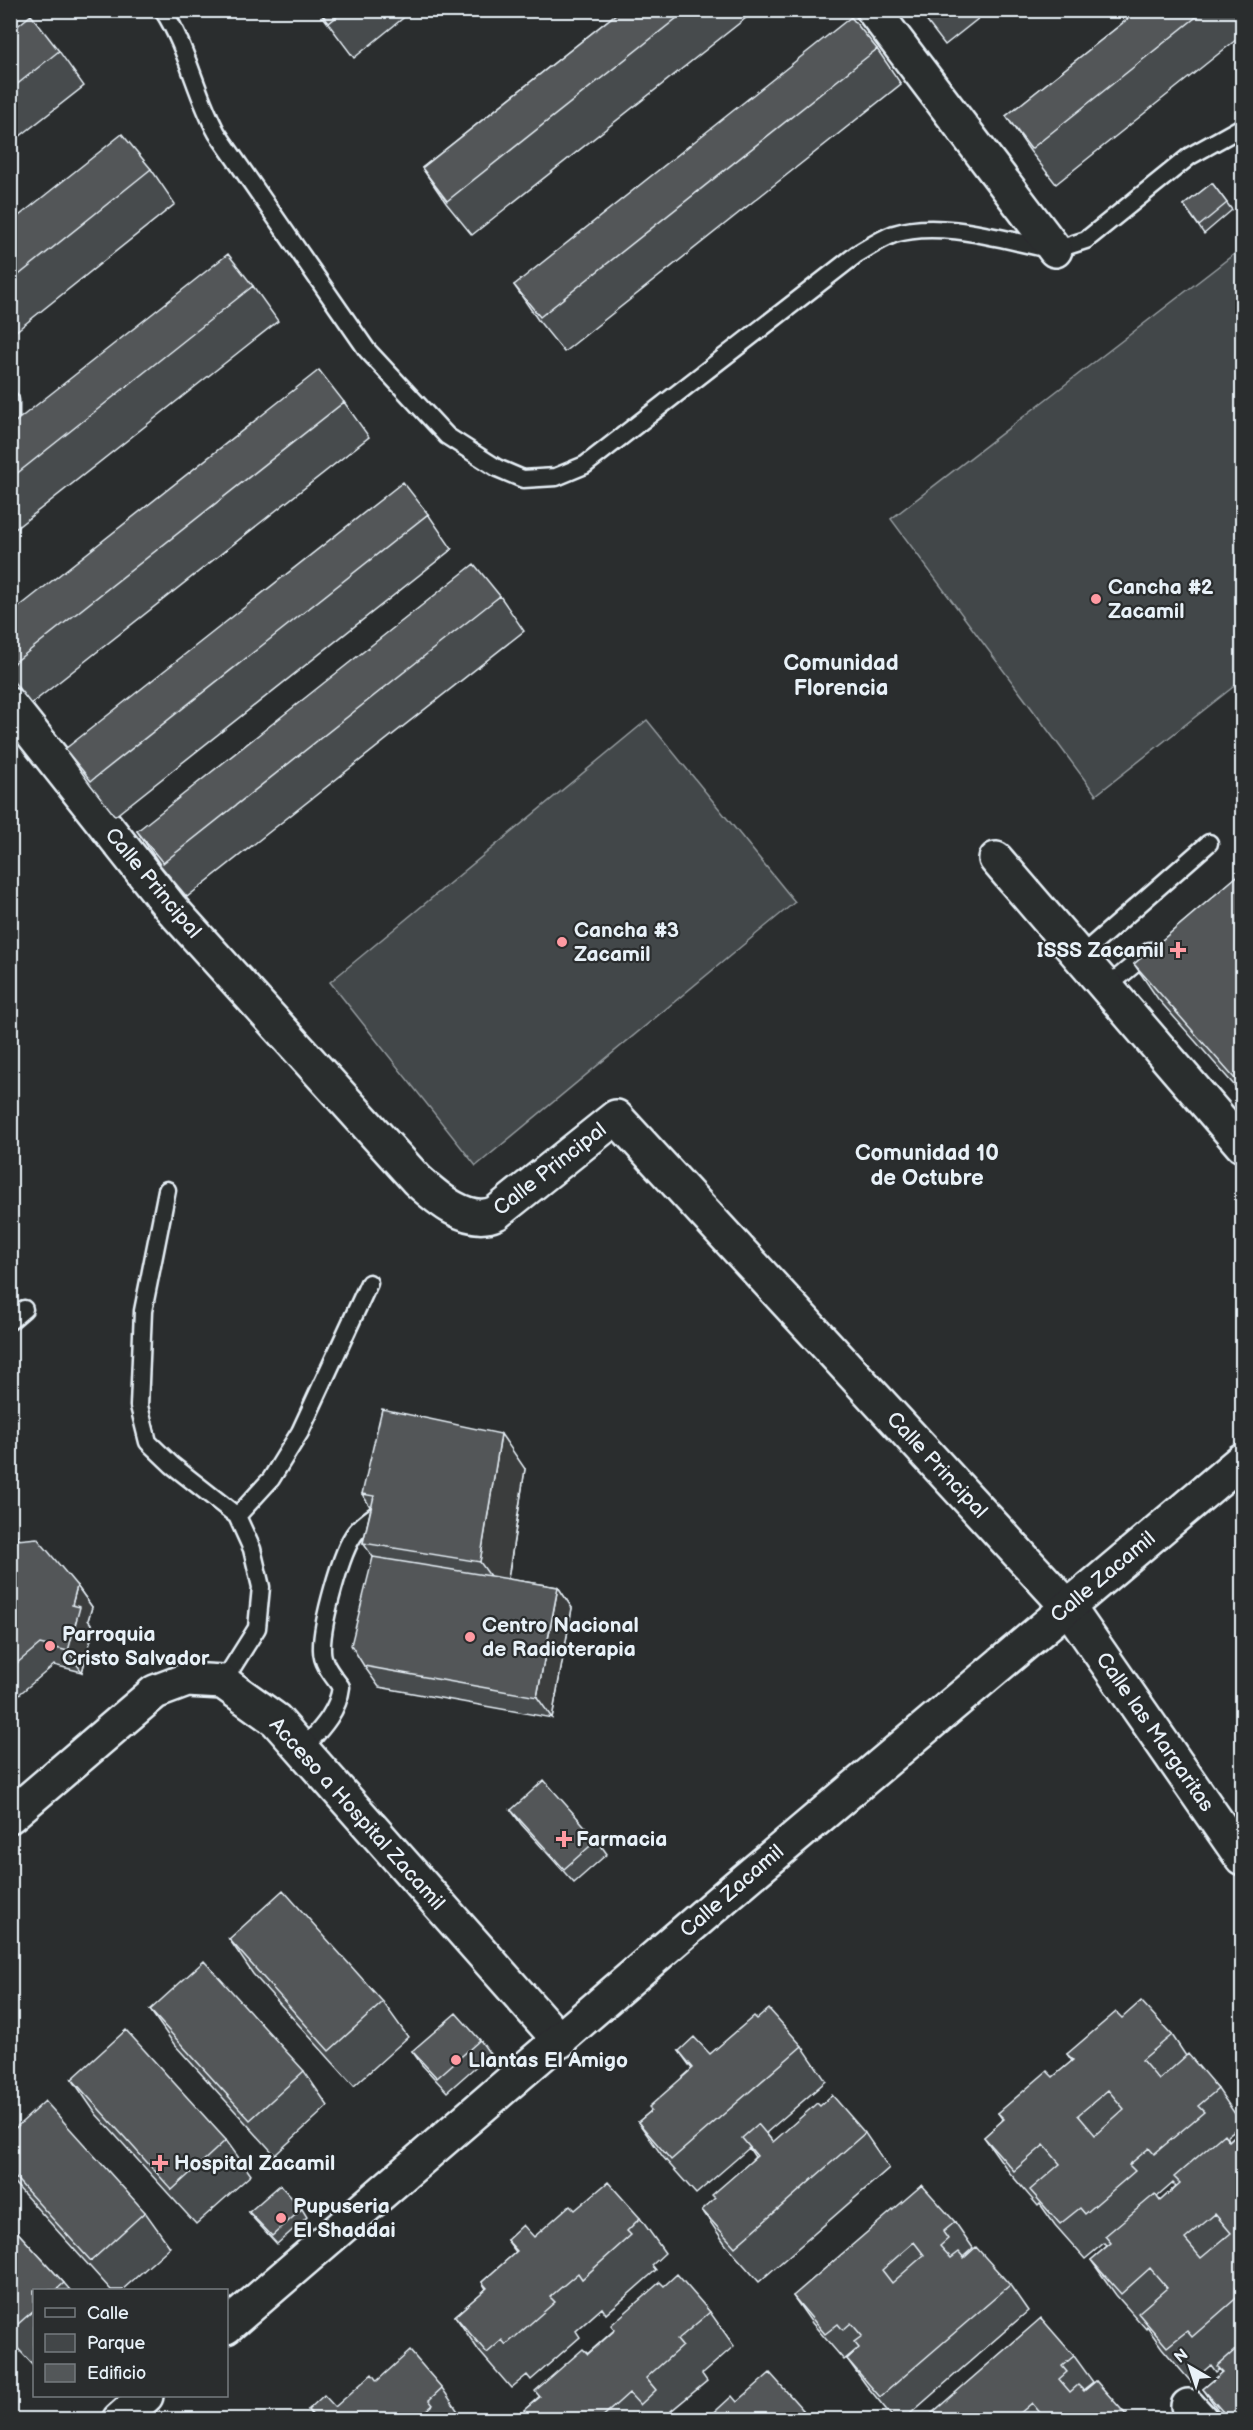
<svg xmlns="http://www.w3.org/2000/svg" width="1253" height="2430" font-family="'Balsamiq Sans',sans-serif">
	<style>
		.green { fill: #424648; stroke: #959ca0; stroke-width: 1.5 }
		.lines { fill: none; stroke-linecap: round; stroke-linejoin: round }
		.lane-casing { stroke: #e8f1f8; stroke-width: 21 }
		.street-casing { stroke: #e8f1f8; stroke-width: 38 }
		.secondary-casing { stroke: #e8f1f8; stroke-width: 38 }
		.lane { stroke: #2a2d2e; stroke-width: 16 }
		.street { stroke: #2a2d2e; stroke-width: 33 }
		.secondary { stroke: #2a2d2e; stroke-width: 33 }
		.wall { fill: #474b4d; stroke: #e8f1f8; stroke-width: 1.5; fill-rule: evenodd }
		.shaded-wall { fill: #3a3d3e; stroke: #e8f1f8; stroke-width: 1.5 }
		.building { fill: #535759; stroke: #e8f1f8; stroke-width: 1.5; fill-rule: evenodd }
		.poi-dot { fill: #ff9aa2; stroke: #2a2d2e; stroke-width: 2 }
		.labels { text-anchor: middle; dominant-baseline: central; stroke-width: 4.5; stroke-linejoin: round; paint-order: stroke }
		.poi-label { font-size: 21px; font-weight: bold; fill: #e8f1f8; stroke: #2a2d2e; text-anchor: start }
		.street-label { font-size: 21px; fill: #e8f1f8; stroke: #2a2d2e }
		.neighbourhood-label { font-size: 22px; font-weight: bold; fill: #e8f1f8; stroke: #2a2d2e }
	</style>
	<rect width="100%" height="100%" fill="#2a2d2e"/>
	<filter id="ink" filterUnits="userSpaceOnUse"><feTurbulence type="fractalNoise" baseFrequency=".0167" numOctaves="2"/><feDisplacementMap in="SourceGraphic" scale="12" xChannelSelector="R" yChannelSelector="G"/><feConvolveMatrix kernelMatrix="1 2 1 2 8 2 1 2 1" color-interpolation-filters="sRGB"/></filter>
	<g filter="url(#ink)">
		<path class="green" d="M1242 248V680L1096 795 891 519Z
			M647 720 795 902 476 1166 330 982Z"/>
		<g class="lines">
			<g class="lane-casing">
				<path id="lane" d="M163 10C188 49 195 93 217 133L367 350 447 436 497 468 523 479 556 477 585 465 857 254C869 247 881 239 894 234 941 219 1007 241 1055 250L1086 240 1190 156 1242 127
					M10 400V418
					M1080 956 1209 843
					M1107 987 1150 951
					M167 1190 143 1311 139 1406 148 1442 172 1465 237 1516 252 1549 261 1587 257 1628 223 1682
					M10 1321 24 1309
					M237 1516 271 1479 300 1432 369 1283
					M302 1750C319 1731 338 1713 341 1687 333 1676 322 1664 322 1650 321 1626 341 1550 356 1532 362 1524 373 1517 381 1511"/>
			</g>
			<g class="street-casing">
				<path id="street" d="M873 10 1055 250
					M10 705 170 907 417 1180C437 1198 468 1226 496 1213L616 1117 1068 1607 1242 1858
					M996 859 1242 1145
					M10 1816 155 1692 187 1680 223 1682 276 1720 560 2041
					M1188 2406 1201 2420"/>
			</g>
			<g class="secondary-casing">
				<path id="secondary" d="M226 2327 734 1889 1242 1460
					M119 2420 146 2396"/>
			</g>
			<use href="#lane" class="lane"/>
			<use href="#street" class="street"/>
			<use href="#secondary" class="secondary"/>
		</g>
		<path class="wall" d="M318 10H413L354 58Z
			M621 10H756L472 235 446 203 422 168Z
			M918 10H989L945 45Z
			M1139 10H1242V35L1056 184 1030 151 1006 116Z
			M10 32 59 51 84 86 10 144Z
			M877 49 901 84 564 352 538 320 514 285Z
			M151 169 175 204 10 336V223Z
			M1212 183 1232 210 1204 234 1184 205Z
			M253 286 278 321 10 533V426Z
			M344 402 369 437 31 704 10 677V614Z
			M428 514 452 549 115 816 90 784 65 749Z
			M500 596 524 631 187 897 161 866 137 831Z
			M1242 872V1094L1158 999 1134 964Z
			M525 1469 508 1579 558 1587 572 1608 552 1718 379 1687 364 1666 373 1557 363 1543 371 1508 362 1494Z
			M16 1534 20 1540 77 1586 92 1607 88 1620 94 1628 82 1672 54 1665 10 1702V1535Z
			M511 1810 597 1840 607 1854 574 1883 521 1824Z
			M229 1939 383 2002 408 2037 354 2086 253 1974Z
			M150 2010 304 2071 328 2106 275 2155 174 2044Z
			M1122 2018 1172 2035 1186 2056 1218 2089 1242 2124 1226 2137 1229 2141 1242 2129V2420H1225L1203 2389 1222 2373 1220 2369 1216 2372 1211 2365 1191 2382 1162 2348 1147 2327 1146 2329 1116 2295 1091 2260 1107 2246 1104 2243 1085 2259 1055 2225 1040 2204 1038 2206 1009 2172 984 2137 1003 2120 998 2113 1053 2077 1072 2061 1067 2054ZM1173 2183 1176 2186 1160 2201 1157 2197Z
			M757 2019 802 2046 826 2081 766 2133 773 2142 820 2106 865 2133 889 2168 759 2282 726 2245 702 2210 715 2199 755 2157 749 2148 696 2194 663 2157 638 2122 651 2111 692 2069 679 2051 710 2054Z
			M480 2040 490 2054 447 2092 422 2065 412 2051Z
			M72 2079 226 2140 251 2175 196 2224 96 2114Z
			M10 2133 145 2212 170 2247 122 2290H111L16 2185 10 2178Z
			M302 2209 307 2217 277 2244 254 2219 249 2212Z
			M575 2210 640 2218 665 2253 652 2265 656 2270 606 2314 602 2308 576 2331 580 2337 531 2380 527 2375 511 2388 479 2351 455 2316 486 2289 482 2282 516 2252 507 2240 534 2237Z
			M955 2222 973 2248 963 2257 1010 2285 1028 2311 903 2420H895L866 2385 847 2359 857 2351 856 2350 844 2360 812 2323 793 2296Z
			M10 2224 64 2283 70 2290H34V2366L10 2340Z
			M664 2286 710 2312 734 2346 702 2374 707 2381 671 2411 677 2420H531L524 2410Z
			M1074 2356 1093 2382 1083 2390 1084 2391 1096 2381 1130 2420H924Z
			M377 2381 442 2388 464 2420H315L308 2410 335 2407Z
			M737 2402 803 2410 809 2420H706Z"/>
		<path class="shaded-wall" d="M501 1434 525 1469 505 1597 480 1562Z
			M77 1586 92 1607 88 1620 94 1628 82 1672 68 1651 72 1605Z
			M558 1587 572 1608 552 1718 537 1697Z"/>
		<path class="building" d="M319 10H345L329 23Z
			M621 10H687L447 201 422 168Z
			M1139 10H1205L1031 149 1006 116Z
			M31 15 59 51 10 90V32Z
			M851 17 877 49 540 317 514 285Z
			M122 134 151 169 10 282V223Z
			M1212 183 1227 203 1199 226 1184 205Z
			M228 254 253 286 10 479V426Z
			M319 370 344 402 10 666V614Z
			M403 482 428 514 91 781 65 749Z
			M474 564 500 596 163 863 137 831Z
			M1242 872V1087L1134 964Z
			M382 1409 501 1434 480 1562 363 1543 374 1496 362 1494Z
			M16 1534 17 1540 37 1538 77 1586 72 1605 80 1607 68 1651 40 1644 10 1669V1535Z
			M373 1557 558 1587 537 1697 364 1666 351 1645Z
			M544 1780 597 1840 564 1869 511 1810Z
			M283 1890 383 2002 329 2051 229 1939Z
			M204 1961 304 2071 250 2120 150 2010Z
			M1141 2001 1172 2035 1142 2060 1159 2080 1188 2054 1218 2089 1198 2106 1204 2112 1154 2154 1149 2148 1129 2165 1135 2171 1085 2214 1080 2208 1060 2224 1030 2190 1060 2164 1044 2145 1014 2171 984 2137 1004 2119 998 2113 1047 2071 1053 2077 1073 2060 1067 2054 1116 2012 1122 2018ZM1108 2090 1124 2109 1095 2135 1078 2115Z
			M769 2009 802 2046 671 2160 638 2122 651 2111 649 2107 693 2068 679 2051 694 2037 710 2054 754 2016 757 2019Z
			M456 2013 480 2040 437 2078 412 2051Z
			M126 2030 226 2140 172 2190 72 2079Z
			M832 2095 865 2133 735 2247 702 2210 715 2198 712 2195 757 2156 742 2138 758 2124 773 2142 817 2103 820 2106Z
			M45 2101 145 2212 91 2261 10 2172V2133Z
			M1242 2129V2283L1236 2288 1241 2294 1192 2337 1187 2331 1167 2347 1138 2313 1167 2288 1150 2268 1121 2294 1091 2260 1111 2243 1105 2236 1155 2194 1160 2201 1180 2183 1174 2177 1224 2134 1229 2141ZM1215 2214 1231 2233 1201 2258 1185 2239Z
			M608 2182 640 2218 627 2231 631 2235 582 2279 578 2273 550 2297 555 2302 506 2345 502 2340 487 2353 455 2316 487 2288 482 2282 517 2251 507 2240 523 2225 534 2237 570 2205 575 2210Z
			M280 2185 302 2209 272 2236 249 2212Z
			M922 2185 955 2222 943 2232 948 2239 940 2246 951 2258 959 2252 964 2258 976 2247 1010 2285 880 2397 847 2359 859 2348 854 2342 862 2336 851 2323 843 2330 838 2324 825 2334 793 2296ZM914 2242 924 2255 892 2283 882 2270Z
			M10 2224 64 2283 56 2290H34V2310L10 2331Z
			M677 2274 710 2312 677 2340 682 2346 646 2378 656 2390 640 2405 629 2393 599 2420H590L589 2418 588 2420H533L524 2410 540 2397 535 2391 583 2349 588 2354 615 2330 611 2325 660 2282 664 2286Z
			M1041 2318 1074 2356 1062 2366 1067 2372 1059 2379 1070 2392 1078 2385 1084 2391 1096 2381 1129 2418 1127 2420H1037L1042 2415 1032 2403 1012 2420H924Z
			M1242 2344V2415L1238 2420H1230L1203 2389 1223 2372 1217 2366Z
			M410 2351 442 2388 429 2400 433 2405 416 2420H317L308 2410 324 2395 335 2407 372 2374 377 2381Z
			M770 2373 803 2410 792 2420H706L732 2396 737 2402Z
			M685 2416 688 2420H682Z"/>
	</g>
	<g class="poi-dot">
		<circle cx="1096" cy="599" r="6"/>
		<circle cx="562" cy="942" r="6"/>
		<path d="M1175 941h6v6h6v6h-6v6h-6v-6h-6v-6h6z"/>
		<circle cx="470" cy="1637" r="6"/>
		<circle cx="50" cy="1646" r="6"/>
		<path d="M561 1830h6v6h6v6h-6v6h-6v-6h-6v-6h6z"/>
		<circle cx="456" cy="2060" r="6"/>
		<path d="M157 2154h6v6h6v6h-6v6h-6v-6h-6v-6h6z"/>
		<circle cx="281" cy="2218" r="6"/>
	</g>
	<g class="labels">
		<g class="poi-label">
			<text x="1108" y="587">Cancha #2<tspan x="1108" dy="24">Zacamil</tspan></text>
			<text x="574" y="930">Cancha #3<tspan x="574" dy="24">Zacamil</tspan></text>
			<text x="1164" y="950" text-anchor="end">ISSS Zacamil</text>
			<text x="482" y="1625">Centro Nacional<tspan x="482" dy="24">de Radioterapia</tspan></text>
			<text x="62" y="1634">Parroquia<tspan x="62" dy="24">Cristo Salvador</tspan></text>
			<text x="576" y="1839">Farmacia</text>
			<text x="468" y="2060">Llantas El Amigo</text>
			<text x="174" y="2163">Hospital Zacamil</text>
			<text x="293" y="2206">Pupuseria<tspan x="293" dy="24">El Shaddai</tspan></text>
		</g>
		<g class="street-label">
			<text transform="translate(153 883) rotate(50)">Calle Principal</text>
			<text transform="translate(550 1169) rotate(-38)">Calle Principal</text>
			<text transform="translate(937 1465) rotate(47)">Calle Principal</text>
			<text transform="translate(1103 1577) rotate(-40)">Calle Zacamil</text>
			<text transform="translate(1155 1732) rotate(55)">Calle las Margaritas</text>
			<text transform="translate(357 1814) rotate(48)">Acceso a Hospital Zacamil</text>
			<text transform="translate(732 1891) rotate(-41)">Calle Zacamil</text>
		</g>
		<g class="neighbourhood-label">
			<text x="841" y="663">Comunidad<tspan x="841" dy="25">Florencia</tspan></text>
			<text x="927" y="1153">Comunidad 10<tspan x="927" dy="25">de Octubre</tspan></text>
		</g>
	</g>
	<rect width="1253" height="2430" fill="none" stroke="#2a2d2e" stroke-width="36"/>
	<rect x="18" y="18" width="1217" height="2394" fill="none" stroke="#e8f1f8" stroke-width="2" filter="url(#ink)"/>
	<rect x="33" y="2289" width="195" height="108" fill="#2a2d2e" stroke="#767b7f" stroke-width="1.5"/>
	<rect x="45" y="2308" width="30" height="9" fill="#2a2d2e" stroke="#767b7f" stroke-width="1.5"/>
	<text x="87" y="2319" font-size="18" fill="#e8f1f8">Calle</text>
	<rect x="45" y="2334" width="30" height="18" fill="#424648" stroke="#767b7f" stroke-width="1.5"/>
	<text x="87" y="2349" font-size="18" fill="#e8f1f8">Parque</text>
	<rect x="45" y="2364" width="30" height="18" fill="#535759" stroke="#767b7f" stroke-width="1.5"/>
	<text x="87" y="2379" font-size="18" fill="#e8f1f8">Edificio</text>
	<g transform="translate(1190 2367) rotate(321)" stroke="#2a2d2e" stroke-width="4.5" paint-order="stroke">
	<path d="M0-4.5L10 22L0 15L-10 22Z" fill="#e8f1f8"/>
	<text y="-9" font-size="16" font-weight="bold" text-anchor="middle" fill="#e8f1f8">N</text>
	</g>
</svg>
